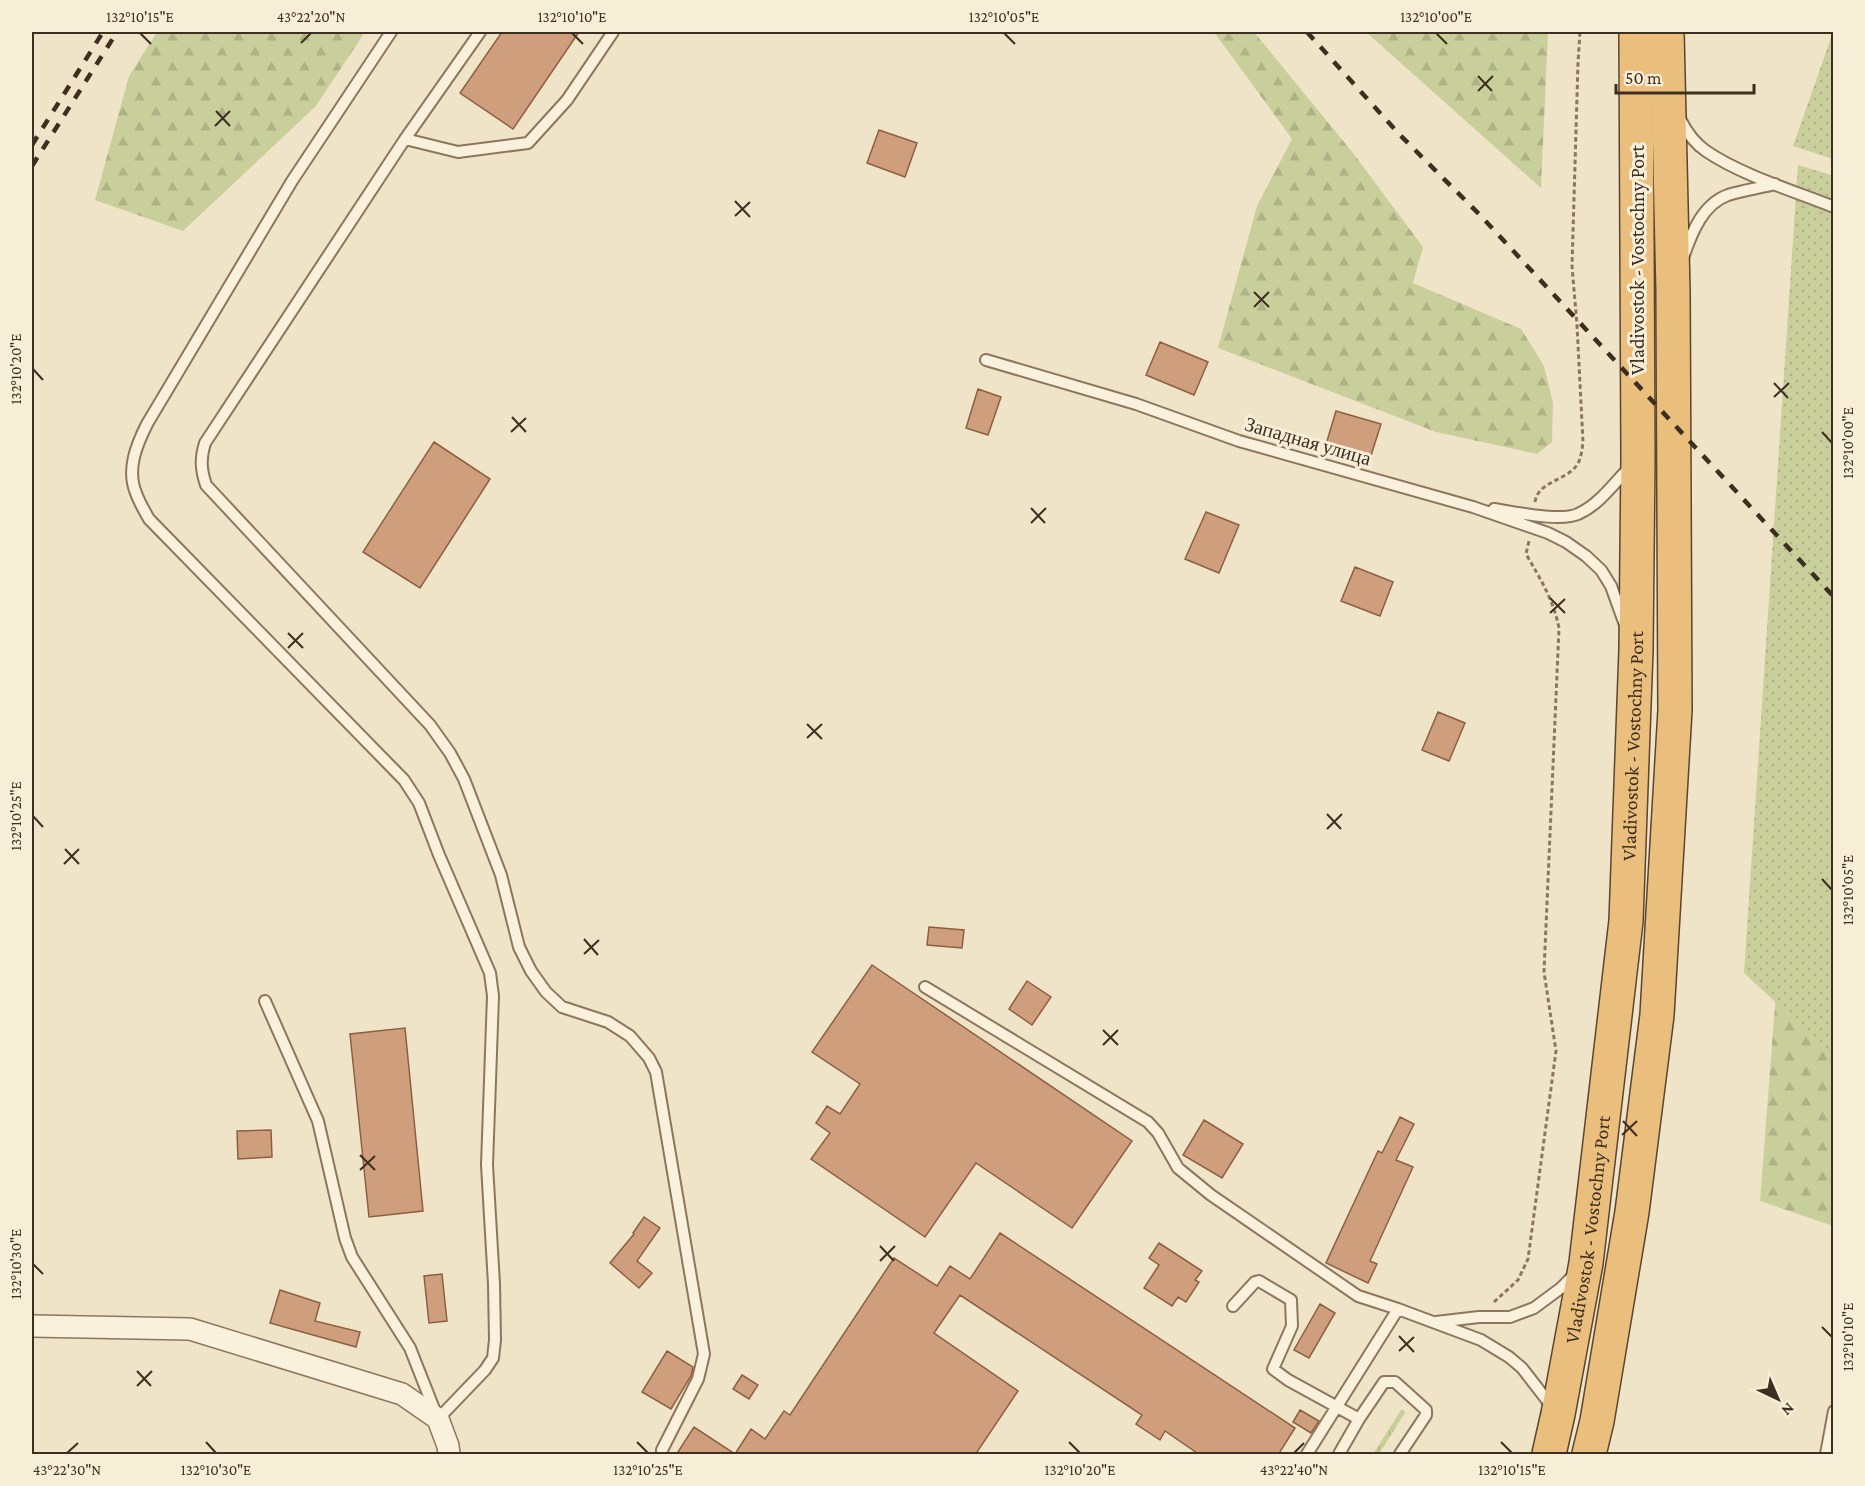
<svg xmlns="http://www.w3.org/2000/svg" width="1865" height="1486" font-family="'Crimson Pro',serif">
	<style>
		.grass { fill: url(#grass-tufts) }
		.forest { fill: url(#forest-firs) }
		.garden { fill: url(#garden-dots) }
		.building { fill: #cf9f7d; stroke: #8d5f41; stroke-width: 1.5 }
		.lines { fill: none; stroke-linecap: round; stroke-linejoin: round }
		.service-casing { stroke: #8d765c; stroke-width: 14 }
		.minor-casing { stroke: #8d765c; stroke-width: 24 }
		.trunk-casing { stroke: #5b4430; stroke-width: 36 }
		.path { stroke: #8d765c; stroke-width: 3; stroke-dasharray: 4.5 3; stroke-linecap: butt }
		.service { stroke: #faf1dc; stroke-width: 10 }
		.minor { stroke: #faf1dc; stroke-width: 21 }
		.trunk { stroke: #eabe7c; stroke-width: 33 }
		.rail { stroke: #3d2e20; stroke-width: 4.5; stroke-dasharray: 10 10; stroke-linecap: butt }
		.ticks { fill: none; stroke: #3d2e20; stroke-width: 2 }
		.labels { text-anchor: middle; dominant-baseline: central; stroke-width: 6; stroke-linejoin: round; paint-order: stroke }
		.street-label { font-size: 20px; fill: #3d2e20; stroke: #f7eed8 }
		.neatline { fill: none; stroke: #3d2e20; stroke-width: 2 }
		.ticks-label { font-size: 15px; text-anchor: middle; fill: #3d2e20 }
	</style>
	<defs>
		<pattern id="grass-tufts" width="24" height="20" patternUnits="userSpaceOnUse" patternTransform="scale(1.5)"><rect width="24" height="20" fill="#c9cf9b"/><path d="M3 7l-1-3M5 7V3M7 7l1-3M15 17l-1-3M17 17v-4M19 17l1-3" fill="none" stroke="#aeb285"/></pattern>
		<pattern id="forest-firs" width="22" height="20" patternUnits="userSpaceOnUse" patternTransform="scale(1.5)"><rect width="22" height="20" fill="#c9cf9b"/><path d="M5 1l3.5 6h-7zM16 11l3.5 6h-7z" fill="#aeb285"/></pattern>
		<pattern id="garden-dots" width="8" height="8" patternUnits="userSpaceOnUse" patternTransform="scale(1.5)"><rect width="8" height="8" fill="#c9cf9b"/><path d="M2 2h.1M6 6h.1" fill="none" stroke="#aeb285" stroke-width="1.8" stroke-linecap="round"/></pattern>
	</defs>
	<rect width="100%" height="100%" fill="#f0e4c8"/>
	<path class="grass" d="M1401 1410H1404L1405 1413 1379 1454H1373Z"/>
	<path class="forest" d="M157 32H365L316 106 183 231 95 200 129 76Z
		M1214 32H1254L1353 153 1423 247 1413 283 1521 329 1544 366 1553 403 1552 442 1537 454 1436 432 1218 348 1257 206 1292 139Z
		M1366 32H1548L1541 188Z
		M1798 705 1833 744V1226L1760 1201Z"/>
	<path class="garden" d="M1833 32H1834L1833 159 1793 146Z
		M1798 165 1834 176 1833 1055 1744 973Z"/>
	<path class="building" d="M502 32H579L513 129 460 93Z
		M879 130 917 143 905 177 867 163Z
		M1160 342 1208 362 1194 395 1146 375Z
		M978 389 1001 397 988 435 966 428Z
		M1336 411 1381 424 1368 465 1324 451Z
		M434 442 490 479 420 588 363 552Z
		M1206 512 1239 525 1219 573 1185 559Z
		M1355 567 1393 582 1380 616 1341 601Z
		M1438 712 1465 723 1449 761 1422 750Z
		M929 927 964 930 962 948 927 945Z
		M872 965 1132 1141 1072 1228 976 1163 925 1237 811 1159 830 1133 816 1123 827 1106 840 1114 860 1084 812 1052Z
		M1027 981 1051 997 1032 1025 1009 1009Z
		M405 1028 423 1211 369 1217 350 1034Z
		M1400 1117 1414 1124 1396 1160 1413 1167 1370 1261 1377 1264 1368 1283 1326 1263 1378 1151 1382 1153Z
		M1204 1120 1243 1144 1222 1178 1183 1155Z
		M271 1130 272 1157 238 1159 237 1131Z
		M644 1217 660 1228 637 1261 652 1273 639 1288 610 1263 634 1234 633 1233Z
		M1000 1233 1295 1428 1278 1455H1200L1165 1431 1160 1440 1136 1424 1142 1415 960 1295 934 1333 1018 1391 975 1455H676L694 1427 735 1454 751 1429 765 1439 784 1411 790 1415 894 1258 937 1286 950 1266 970 1279Z
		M1159 1243 1202 1271 1195 1280 1199 1282 1186 1302 1178 1297 1172 1306 1144 1288 1159 1265 1149 1258Z
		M442 1274 447 1321 429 1323 424 1276Z
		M280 1290 320 1303 315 1321 360 1332 356 1347 270 1323Z
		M1320 1304 1335 1313 1309 1358 1294 1350Z
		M667 1351 693 1367 691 1376 671 1409 642 1392Z
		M742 1375 758 1385 749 1399 733 1389Z
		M1300 1410 1319 1421 1311 1433 1293 1422Z"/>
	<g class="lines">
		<g class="service-casing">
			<path id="service" d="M480 32 405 139 205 443C200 459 201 470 206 485L430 725 450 753 464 779 501 875 519 947 531 971 546 992 562 1007 608 1022 630 1036 649 1058 656 1072 704 1354 698 1379 662 1450V1454
				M1680 119C1686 131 1694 143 1706 151 1741 175 1794 191 1834 207
				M405 139 458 152 528 143 567 100 613 32
				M1684 255C1692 232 1703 204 1728 195 1743 190 1760 188 1775 184
				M986 360 1136 404 1239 441 1473 507 1548 533 1566 542 1586 556 1601 570 1611 586 1624 622
				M1494 509C1514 512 1561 522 1578 514 1599 505 1614 483 1630 467
				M925 987 1148 1122 1158 1133 1178 1168 1211 1195 1358 1296 1398 1309 1481 1340 1509 1357 1522 1368 1553 1408
				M265 1001 318 1121 345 1238 352 1257 410 1348 438 1419 485 1370 493 1358 495 1340 494 1284 487 1165 493 996 490 973 439 855 419 803 404 780 149 519C144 510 139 502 136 493 126 469 137 444 147 424L292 181 391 32
				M1233 1306 1255 1282 1259 1281 1291 1300 1292 1326 1273 1369 1288 1380 1359 1419
				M1436 1322 1479 1317H1510L1534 1308 1561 1288 1574 1275
				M1307 1454 1398 1309
				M1339 1454 1359 1419 1384 1382H1395L1426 1410V1415L1400 1454
				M1826 1454 1834 1411"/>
		</g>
		<g class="minor-casing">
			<path id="minor" d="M32 1326 190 1329 402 1394 438 1419 448 1446 449 1454"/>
		</g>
		<g class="trunk-casing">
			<g id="trunk">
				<path id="s1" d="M1549 1454 1558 1414 1586 1263 1626 921 1636 650 1638 458 1636 32"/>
				<path d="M1589 1454 1597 1421 1632 1212 1657 1015 1675 710 1673 291 1667 32"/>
			</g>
		</g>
		<path class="path" d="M1535 502C1538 481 1566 481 1577 465 1581 459 1582 450 1583 442L1577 325 1572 266 1578 63 1580 32
			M1494 1302 1518 1280 1528 1259 1556 1051 1544 972 1559 628C1553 599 1541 580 1526 554L1529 541"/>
		<use href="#service" class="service"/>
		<use href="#minor" class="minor"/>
		<use href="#trunk" class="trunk"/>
		<path class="rail" d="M1307 32 1399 134 1480 215 1834 597
			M32 145 103 32
			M32 166 117 32"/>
	</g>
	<path class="ticks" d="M140 33 151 44M572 33 583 44M1004 33 1015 44M1436 33 1447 44M301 43 311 33M1478 76 1492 91M1478 91 1493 76M216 111 230 126M215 126 230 111M735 201 750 217M735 216 750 202M1254 292 1269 307M1254 307 1269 292M33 369 43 380M1774 383 1788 398M1774 397 1789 383M512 417 526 432M511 432 526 418M1822 432 1832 443M1031 508 1045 523M1031 523 1046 508M1550 598 1565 613M1550 613 1565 599M288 633 303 648M288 648 303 633M807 724 822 739M807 738 822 724M1327 814 1341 829M33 816 43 827M1327 829 1342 814M65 849 79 864M64 864 79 849M1822 879 1832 890M584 939 598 955M584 954 599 940M1103 1030 1118 1045M1103 1045 1118 1030M1623 1121 1637 1136M1622 1135 1637 1121M360 1155 375 1170M360 1170 375 1156M880 1246 894 1261M880 1261 895 1246M33 1264 43 1274M1822 1327 1832 1337M1399 1336 1414 1352M1399 1351 1414 1337M137 1371 151 1386M137 1386 152 1371M206 1442 216 1453M637 1442 648 1453M1069 1442 1080 1453M1501 1442 1512 1453M67 1453 78 1443M1294 1453 1304 1443"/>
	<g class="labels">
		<g class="street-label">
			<text transform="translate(1637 260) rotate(-90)">Vladivostok - Vostochny Port</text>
			<text transform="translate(1308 441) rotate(16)">Западная улица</text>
			<text stroke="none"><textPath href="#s1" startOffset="714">Vladivostok - Vostochny Port</textPath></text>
			<text stroke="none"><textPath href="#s1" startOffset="228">Vladivostok - Vostochny Port</textPath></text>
		</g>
	</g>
	<rect width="1865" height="1486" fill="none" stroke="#f7eed8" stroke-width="66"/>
	<g transform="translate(1778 1399) rotate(136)" stroke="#f7eed8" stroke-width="4.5" paint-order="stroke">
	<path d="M0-4.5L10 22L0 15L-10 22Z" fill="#3d2e20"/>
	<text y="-9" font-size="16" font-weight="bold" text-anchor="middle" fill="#3d2e20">N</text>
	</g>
	<path d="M1616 84v9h138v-9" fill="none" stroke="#3d2e20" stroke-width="3"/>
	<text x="1625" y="84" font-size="18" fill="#3d2e20" stroke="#f7eed8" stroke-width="4.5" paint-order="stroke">50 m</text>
	<rect x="33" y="33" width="1799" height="1420" class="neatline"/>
	<g class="ticks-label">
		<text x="140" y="22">132°10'15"E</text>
		<text x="311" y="22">43°22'20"N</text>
		<text x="572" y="22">132°10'10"E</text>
		<text x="1004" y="22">132°10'05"E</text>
		<text x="1436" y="22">132°10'00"E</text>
		<text transform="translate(16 369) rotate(-90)" y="5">132°10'20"E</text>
		<text transform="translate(1848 443) rotate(-90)" y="5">132°10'00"E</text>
		<text transform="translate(16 816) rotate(-90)" y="5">132°10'25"E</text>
		<text transform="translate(1848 890) rotate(-90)" y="5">132°10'05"E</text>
		<text transform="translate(16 1264) rotate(-90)" y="5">132°10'30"E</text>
		<text transform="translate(1848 1337) rotate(-90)" y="5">132°10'10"E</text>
		<text x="67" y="1475">43°22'30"N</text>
		<text x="216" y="1475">132°10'30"E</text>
		<text x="648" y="1475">132°10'25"E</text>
		<text x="1080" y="1475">132°10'20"E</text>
		<text x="1294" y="1475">43°22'40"N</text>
		<text x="1512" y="1475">132°10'15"E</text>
	</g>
</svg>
